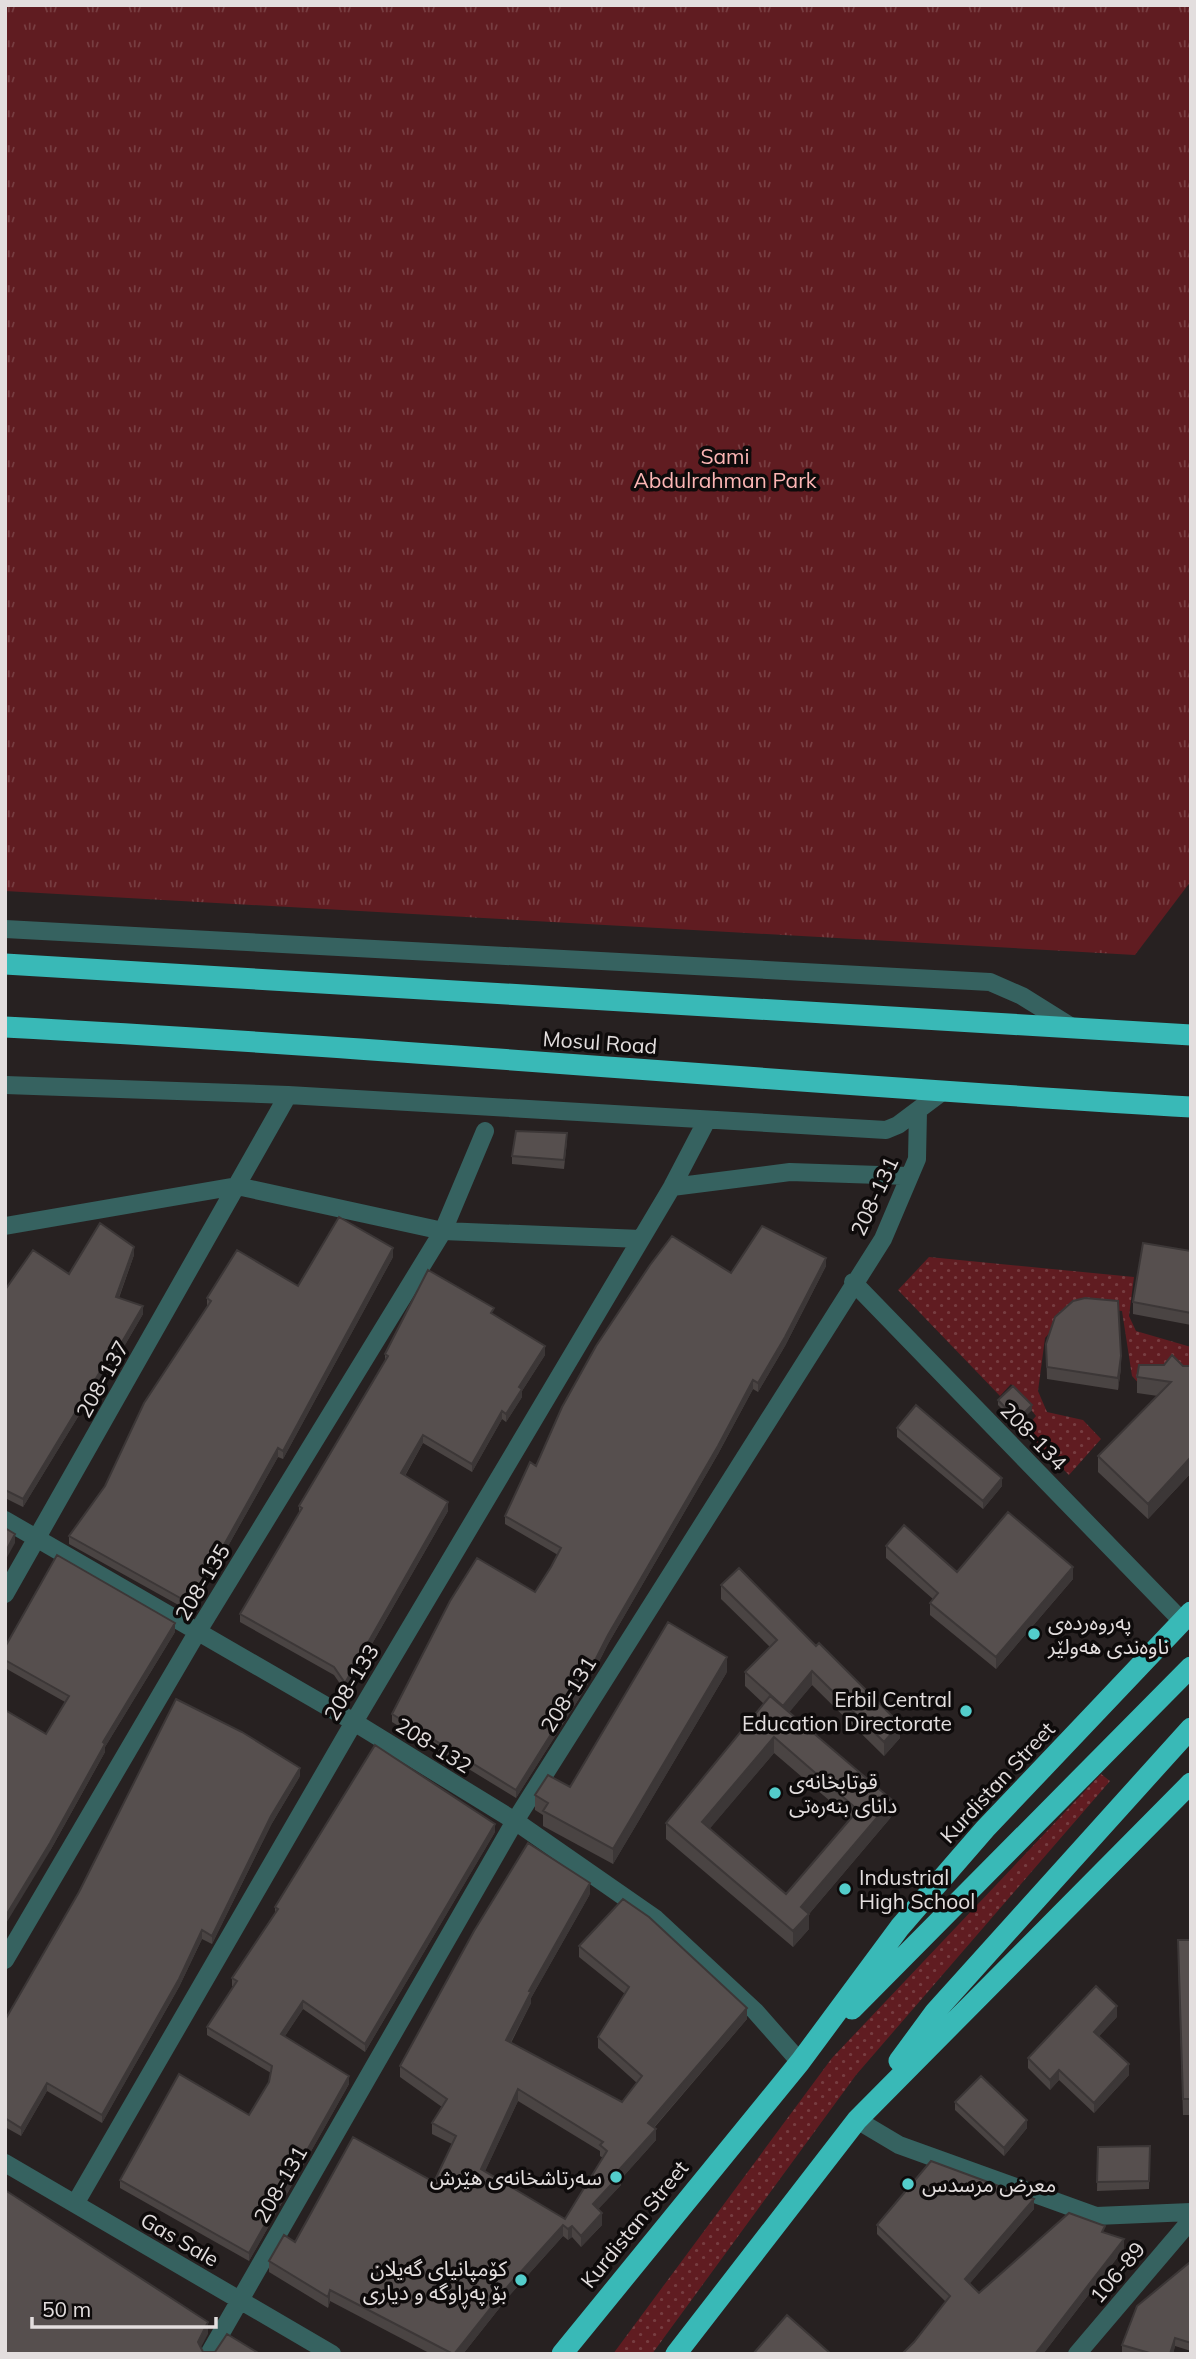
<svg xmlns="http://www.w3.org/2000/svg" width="1196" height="2359" font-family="Mulish,'Noto Sans Arabic',sans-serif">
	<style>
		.grass { fill: url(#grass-dots) }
		.park { fill: url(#park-tufts) }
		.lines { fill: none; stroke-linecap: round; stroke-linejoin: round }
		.minor { stroke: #366260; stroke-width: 18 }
		.highway { stroke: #39b9b7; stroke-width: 21 }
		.wall { fill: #4a4443; fill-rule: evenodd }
		.shaded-wall { fill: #3c3737 }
		.building { fill: #564f4e; stroke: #3c3737; stroke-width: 2; fill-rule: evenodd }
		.poi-dot { fill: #53cdcb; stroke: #0e0b0b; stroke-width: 2.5 }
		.labels { text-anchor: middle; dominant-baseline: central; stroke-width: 7; stroke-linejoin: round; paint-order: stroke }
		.park-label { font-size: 21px; fill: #fdb6b5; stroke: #0e0b0b }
		.street-label { font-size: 21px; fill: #e3dede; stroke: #0e0b0b }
		.poi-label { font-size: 21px; fill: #e3dede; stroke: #0e0b0b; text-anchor: start }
	</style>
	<defs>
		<pattern id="grass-dots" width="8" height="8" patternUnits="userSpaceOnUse" patternTransform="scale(1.75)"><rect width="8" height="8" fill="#601c21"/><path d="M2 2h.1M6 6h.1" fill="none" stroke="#773d41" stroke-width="1.8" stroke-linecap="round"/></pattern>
		<pattern id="park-tufts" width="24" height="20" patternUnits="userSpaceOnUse" patternTransform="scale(1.75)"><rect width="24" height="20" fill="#601c21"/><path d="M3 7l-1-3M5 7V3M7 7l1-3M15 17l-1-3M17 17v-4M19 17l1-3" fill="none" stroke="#773d41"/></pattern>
	</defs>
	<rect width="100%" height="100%" fill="#272121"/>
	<path class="grass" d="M929 1257 1134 1277 1129 1316 1136 1331 1191 1347V1372L1142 1387 1132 1376 1122 1311 1073 1306 1045 1338 1038 1391 1047 1412 1083 1420 1101 1439 1069 1475 1024 1430 1036 1416 1011 1384 1000 1396 898 1290Z
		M1101 1774 1110 1781 856 2075 652 2354H613L832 2058Z"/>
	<path class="park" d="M5 5H1191V881L1135 955 5 891Z"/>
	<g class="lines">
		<path class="minor" d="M5 929 990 982 1022 996 1075 1029
			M5 1085 288 1095 886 1130 898 1125 942 1092
			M672 1187 790 1172 909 1176
			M5 1226 237 1186 443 1231 641 1239
			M853 1282 1182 1621
			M5 1520 354 1722 515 1821 656 1919 755 2011 800 2062
			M5 1594 288 1095
			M5 1960 198 1631 443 1231 485 1131
			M857 2120 899 2145 1096 2216 1191 2212
			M5 2163 332 2354
			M75 2204 354 1722 672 1187 707 1120
			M209 2354 515 1821 883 1239 917 1159 918 1111
			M1077 2354 1191 2220"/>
		<path class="highway" d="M5 964 1191 1035
			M5 1027C401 1048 795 1084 1191 1107
			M852 2009 1191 1667
			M899 2061 935 2012 1191 1728
			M562 2354 800 2062 900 1927 985 1829 1191 1612
			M676 2354 857 2120 1191 1783"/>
	</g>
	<path class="wall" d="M567 1141 564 1169 512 1164V1156Z
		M1191 1251V1325L1133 1314V1302Z
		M134 1255 119 1298 143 1314 115 1362 112 1361 23 1507 5 1498V1290L69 1274Z
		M393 1257 283 1459 278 1457 191 1612 69 1544V1536L105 1486 207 1307V1298L298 1286Z
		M826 1266 785 1346 758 1392 753 1389 718 1454 608 1644 585 1689 516 1798 392 1722V1714L535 1592 558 1555 505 1524V1516L731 1273Z
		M494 1315 545 1355 522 1391V1397L506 1422 502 1419 472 1472 423 1443 405 1476 448 1511 345 1691 334 1675 240 1622V1614L299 1513V1506L385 1361V1354Z
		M1046 1344 1121 1368 1118 1390 1047 1379Z
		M1183 1366H1191V1473L1148 1519 1098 1472V1456L1158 1396 1137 1393V1377Z
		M998 1400 1032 1410 1017 1424 998 1405Z
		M897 1428 1002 1486 983 1509 897 1437Z
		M886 1546 957 1572 1073 1579 996 1669 930 1615V1603L933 1599 886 1558Z
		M721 1585 900 1738 884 1756 812 1685 789 1712 892 1816 809 1914V1929L793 1947 666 1839V1823L764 1704 745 1686V1672L770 1647 721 1599ZM774 1753 851 1819 786 1894 709 1829Z
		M175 1632 105 1747V1752L50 1851 46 1734 65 1702 5 1668V1647Z
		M727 1672 613 1864 543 1826V1815L535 1810V1795L570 1787Z
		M300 1776 271 1825 212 1944 202 1939 179 1987 102 2123 47 2091 21 2136 5 2127V2020Z
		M495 1832 365 2052 303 2009 285 2036 349 2084 249 2261 120 2188V2180L249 2115 269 2082 271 2073 207 2035V2027L234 1987 232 1986V1978L275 1914V1907Z
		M590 1894 531 1998V2003L511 2043 622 2102 637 2083 598 2048V2037L625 1994 579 1957V1946L747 2019 654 2128 656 2140 621 2179V2185L598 2209 602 2225 581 2247 572 2237 568 2240 563 2236 509 2296 463 2354H431L330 2301 328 2308 269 2272V2261L295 2242 434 2182 452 2144 432 2134V2123L442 2107 400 2077V2066ZM518 2101 600 2151V2156L603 2158 565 2219 485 2171Z
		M1191 1940V2115H1183L1178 1956Z
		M1117 2017 1099 2036 1129 2075 1094 2113 1059 2080 1050 2090 1028 2068V2058Z
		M955 2102 1027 2128 1004 2156 955 2110Z
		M1150 2146 1149 2189 1097 2191 1098 2147Z
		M1034 2209 969 2284 979 2293 1105 2233 1124 2249 1043 2354H902L914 2342 946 2302 877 2234V2225Z
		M1191 2264V2351L1175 2346 1173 2354 1122 2353V2345Z"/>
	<path class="shaded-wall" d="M134 1247V1255L116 1305V1297Z
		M393 1248V1257L283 1459V1451Z
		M826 1258V1266L785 1346 758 1392V1383Z
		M143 1306V1314L115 1362V1354Z
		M545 1346V1355L522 1391V1397L506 1422V1414L519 1387Z
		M112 1352V1361L23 1507V1499Z
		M1121 1356V1368L1118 1390V1378Z
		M753 1380V1389L718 1454 608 1644 585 1689 516 1798V1790L608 1635Z
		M1032 1405V1410L1017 1424V1420Z
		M502 1411V1419L472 1472V1464Z
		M423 1435V1443L401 1482V1473Z
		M278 1448V1457L191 1612V1604Z
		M1191 1457V1473L1148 1519V1504Z
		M1002 1478V1486L983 1509V1501Z
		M448 1502V1511L345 1691V1683Z
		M15 1534V1543L5 1561V1553Z
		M1073 1567V1579L996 1669V1657Z
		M175 1623V1632L105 1747V1752L50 1851 5 1925V1917L103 1742Z
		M727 1657V1672L613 1864V1849Z
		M812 1671V1685L783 1720V1706Z
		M900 1724V1738L884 1756V1742Z
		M774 1737V1753L702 1838V1822Z
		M300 1768V1776L271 1825 212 1944V1936L271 1816Z
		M892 1800V1816L809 1914V1929L793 1947V1931L801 1907Z
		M495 1824V1832L365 2052V2044Z
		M590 1883V1894L531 1998V2003L506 2051V2040L529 1991Z
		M202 1930V1939L179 1987 102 2123V2115Z
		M303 2001V2009L281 2042V2034Z
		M1117 2006V2017L1094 2042V2032Z
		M747 2008V2019L648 2134V2123Z
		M1129 2064V2075L1094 2113V2103Z
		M1059 2070V2080L1050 2090V2080Z
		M349 2076V2084L249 2261V2253Z
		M47 2083V2091L21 2136V2128Z
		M518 2089V2101L481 2180V2169Z
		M1027 2120V2128L1004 2156V2148Z
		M656 2129V2140L621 2179V2185L593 2215V2204L618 2171Z
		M1034 2199V2209L965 2289V2279Z
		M602 2213V2225L581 2247V2236Z
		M563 2225V2236L509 2296 463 2354H454L509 2285Z
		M572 2226V2237L568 2240V2229Z
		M1124 2239V2249L1043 2354H1035Z
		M330 2290V2301L328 2308V2297Z
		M208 2322V2334L198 2353V2342Z
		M1175 2338V2346L1173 2354H1170Z"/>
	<path class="building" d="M516 1131 567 1133 564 1160 512 1156Z
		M339 1217 393 1248 283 1451 278 1448 191 1604 69 1536 105 1486 144 1403 211 1301 207 1298 237 1250 298 1286Z
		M100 1223 134 1247 116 1297 143 1306 115 1354 112 1352 23 1499 5 1490V1290L33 1250 69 1274Z
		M762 1226 826 1258 785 1337 758 1383 753 1380 718 1446 608 1635 585 1680 516 1790 392 1714 450 1601 477 1558 535 1592 551 1567 561 1548 505 1516 530 1462 536 1466 562 1407 596 1346 650 1265 672 1236 731 1273Z
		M1143 1243 1191 1251V1313L1133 1302Z
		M428 1270 494 1308 491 1313 545 1346 519 1387 522 1389 506 1414 502 1411 472 1464 423 1435 401 1473 448 1502 345 1683 334 1667 240 1614 302 1508 299 1506 388 1356 385 1354Z
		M1085 1298 1118 1301 1121 1356 1118 1378 1047 1367 1046 1344 1055 1317 1073 1301Z
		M1172 1355 1183 1366H1191V1457L1148 1504 1098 1456 1171 1382 1137 1377 1139 1365H1164Z
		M1013 1386 1032 1405 1017 1420 998 1400Z
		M916 1405 1002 1478 983 1501 897 1428Z
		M1008 1512 1073 1567 996 1657 930 1603 938 1593 886 1546 904 1525 957 1572Z
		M5 1528 15 1534 5 1553Z
		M57 1555 175 1623 103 1742 105 1744 50 1843 5 1917V1710L46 1734 69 1696 5 1660V1647Z
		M739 1568 816 1646 819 1643 900 1724 884 1742 812 1671 783 1706 745 1672 777 1640 721 1585Z
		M668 1622 727 1657 613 1849 543 1811 548 1803 535 1795 548 1775 570 1787Z
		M770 1696 892 1800 801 1907 809 1914 793 1931 666 1823ZM774 1737 858 1810 786 1894 702 1822Z
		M176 1699 242 1732 300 1768 271 1816 212 1936 202 1930 179 1979 102 2115 47 2083 21 2128 5 2118V2020L79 1892Z
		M375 1745 495 1824 365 2044 303 2001 281 2034 349 2076 249 2253 120 2180 179 2074 249 2115 269 2082 272 2066 207 2027 237 1981 232 1978 278 1909 275 1907Z
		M528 1843 590 1883 529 1991 531 1992 506 2040 622 2102 642 2076 598 2037 629 1987 579 1946 623 1899 649 1917 747 2008 648 2123 656 2129 618 2171 621 2174 593 2204 602 2213 581 2236 572 2226 568 2229 563 2225 509 2285 454 2354H453L330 2290 328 2297 269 2261 284 2235 295 2242 353 2137 434 2182 456 2136 432 2123 447 2099 400 2066 474 1931ZM518 2089 603 2142 600 2145 607 2151 565 2219 481 2169Z
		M1178 1940H1191V2099H1183Z
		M1096 1986 1117 2006 1094 2032 1129 2064 1094 2103 1059 2070 1050 2080 1028 2058Z
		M981 2076 1027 2120 1004 2148 955 2102Z
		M1150 2146 1149 2181 1097 2182 1098 2147Z
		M931 2161 1034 2199 965 2279 979 2293 1069 2213 1105 2226 1102 2232 1124 2239 1035 2354H902L914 2342 950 2296 877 2225Z
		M5 2190 208 2322 198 2342 203 2352H215L227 2334 260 2354H5Z
		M1189 2263 1191 2264V2343L1175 2338 1170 2354H1153L1122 2345 1137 2306Z
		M787 2315 831 2354H753Z"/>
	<g class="poi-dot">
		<circle cx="1034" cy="1634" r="7"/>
		<circle cx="966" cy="1711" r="7"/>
		<circle cx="775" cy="1793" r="7"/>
		<circle cx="845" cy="1889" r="7"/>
		<circle cx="616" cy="2177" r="7"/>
		<circle cx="908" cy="2184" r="7"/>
		<circle cx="521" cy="2280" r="7"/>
	</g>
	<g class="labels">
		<g class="park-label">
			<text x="725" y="456">Sami<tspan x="725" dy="24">Abdulrahman Park</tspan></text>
		</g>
		<g class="street-label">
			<text transform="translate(600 1042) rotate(4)">Mosul Road</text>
			<text transform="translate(874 1196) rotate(-65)">208-131</text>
			<text transform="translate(102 1379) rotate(-61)">208-137</text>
			<text transform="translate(1034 1436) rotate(46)">208-134</text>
			<text transform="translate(202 1582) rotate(-59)">208-135</text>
			<text transform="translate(351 1682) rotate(-59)">208-133</text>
			<text transform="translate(568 1694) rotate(-58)">208-131</text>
			<text transform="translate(434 1745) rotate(32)">208-132</text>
			<text transform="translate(997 1782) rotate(-47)">Kurdistan Street</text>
			<text transform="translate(280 2184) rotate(-60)">208-131</text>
			<text transform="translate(634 2224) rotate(-51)">Kurdistan Street</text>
			<text transform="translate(180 2239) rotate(30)">Gas Sale</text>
			<text transform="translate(1117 2272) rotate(-50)">106-89</text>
		</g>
		<g class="poi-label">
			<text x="1048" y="1622">پەروەردەی<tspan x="1048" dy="24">ناوەندی هەولێر</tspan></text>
			<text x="952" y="1699" text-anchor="end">Erbil Central<tspan x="952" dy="24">Education Directorate</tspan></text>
			<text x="789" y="1781">قوتابخانەی<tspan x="789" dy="24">دانای بنەرەتی</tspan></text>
			<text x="859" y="1877">Industrial<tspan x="859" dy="24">High School</tspan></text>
			<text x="602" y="2177" text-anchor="end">سەرتاشخانەی هێرش</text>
			<text x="922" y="2184">معرض مرسدس</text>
			<text x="507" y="2268" text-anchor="end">کۆمپانیای گەیلان<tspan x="507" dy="24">بۆ پەڕاوگە و دیاری</tspan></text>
		</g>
	</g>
	<rect width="1196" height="2359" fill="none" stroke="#e3dede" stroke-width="14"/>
	<path d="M32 2317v10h184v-10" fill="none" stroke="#e3dede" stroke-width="3.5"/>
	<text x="42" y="2317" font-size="21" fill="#e3dede" stroke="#0e0b0b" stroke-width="5" paint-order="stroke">50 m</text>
</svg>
